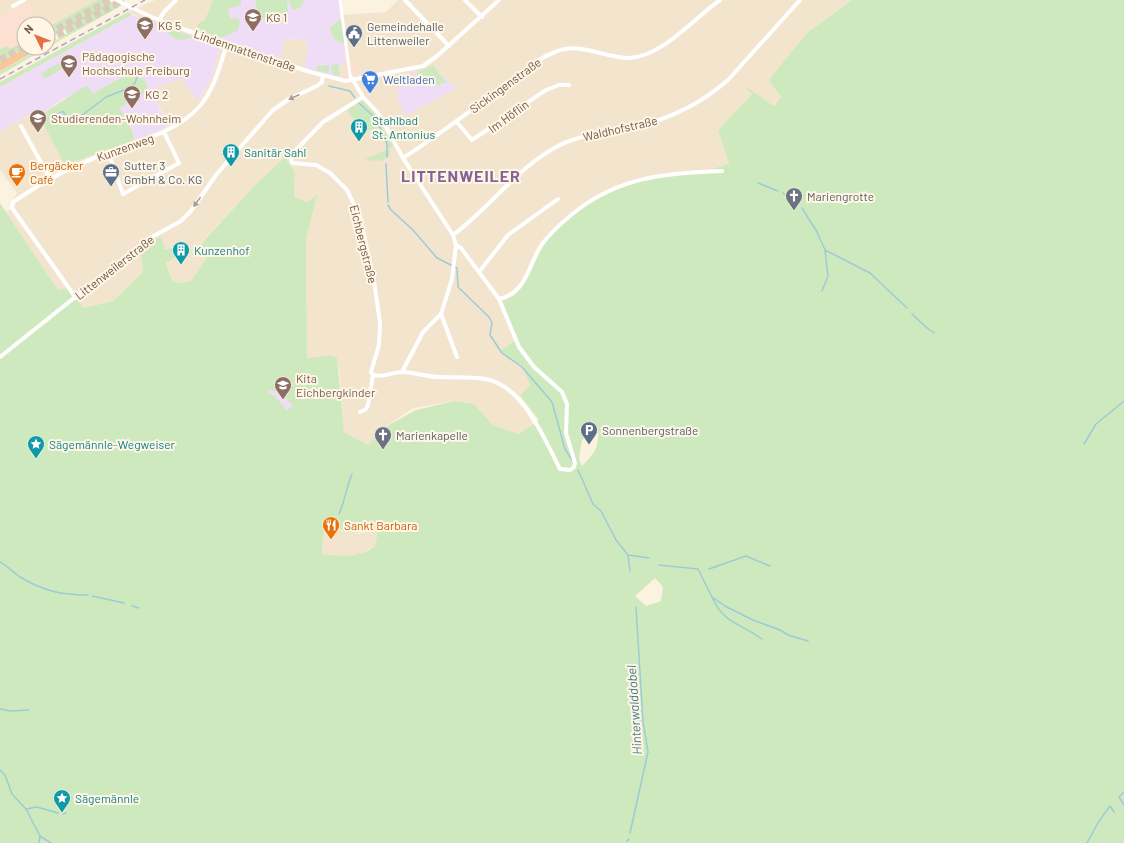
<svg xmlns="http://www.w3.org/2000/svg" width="1124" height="843" font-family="Barlow,sans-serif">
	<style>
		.residential { fill: #f3e4ce }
		.commercial { fill: #fce1d3 }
		.education { fill: #efddf8 }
		.green { fill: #cfe9bf; fill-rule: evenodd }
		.water { fill: #b5dde5; stroke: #9bccd6 }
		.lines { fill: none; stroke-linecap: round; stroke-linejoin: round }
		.stream { stroke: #9bccd6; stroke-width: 1.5 }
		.trunk-tunnel { stroke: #daccba; stroke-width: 7; stroke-dasharray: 7 3.5; stroke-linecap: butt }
		.pedestrian { stroke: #fff; stroke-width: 3 }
		.minor { stroke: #fff; stroke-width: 4 }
		.trunk { stroke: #f9c697; stroke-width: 7 }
		.rail { stroke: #b4a0c4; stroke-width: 1.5; stroke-dasharray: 6 4; stroke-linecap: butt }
		.oneway { fill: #aa9b91 }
		.labels { text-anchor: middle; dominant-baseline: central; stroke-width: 4; stroke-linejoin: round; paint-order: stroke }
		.education-label { font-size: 12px; fill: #785e54; stroke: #fff6e6; text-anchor: start }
		.service-label { font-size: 12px; fill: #4e5e75; stroke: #fff6e6; text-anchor: start }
		.street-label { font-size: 12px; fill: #725848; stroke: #fff6e6 }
		.shop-label { font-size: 12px; fill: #366cbe; stroke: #fff6e6; text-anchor: start }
		.culture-label { font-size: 12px; fill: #0d838f; stroke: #fff6e6; text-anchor: start }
		.food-label { font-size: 12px; fill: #c56008; stroke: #fff6e6; text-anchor: start }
		.worship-label { font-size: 12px; fill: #5b616d; stroke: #fff6e6; text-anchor: start }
		.water-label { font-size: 13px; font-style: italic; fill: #417986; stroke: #fff6e6 }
		.district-label { font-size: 16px; font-weight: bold; letter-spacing: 1px; fill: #866396; stroke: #fff6e6 }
	</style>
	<rect width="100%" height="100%" fill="#fcf2e0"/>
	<path class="residential" d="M0 0H97L48 27V24H29L28 2 0 18Z
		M155 0H213L205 20 199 29 218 38 280 60 285 39 307 40 308 53 340 77 339 65 345 64 341 15 386 12 398 0H852L808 32 769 81 781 97 774 106 748 88 746 90 752 94 718 130 729 164 711 169 710 173 543 246 521 291 508 300 517 339 501 350 508 359 522 366 530 385 517 400 524 408 533 424 519 434 493 425 474 404 455 401 413 408 382 429 368 445 344 432 339 368 331 355 307 358 306 240 316 196 307 202 294 197 295 172 285 157 253 187 199 245 206 259 191 281 179 283 172 280 166 262 184 251 180 246 165 249 161 236 141 256 143 272 113 301 83 308 58 290 6 212 12 208 13 199 17 193 0 170V131L37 111 65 165 168 127 169 123 150 91 158 86 182 79 199 100 212 77 220 48 214 43 144 20 128 12Z
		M331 523 341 531 359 534 378 529 375 546 359 554 340 556 322 554 324 526Z"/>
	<path class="commercial" d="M28 2 37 18 29 24H24V41L10 50 7 46 0 49V18Z
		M344 48H348L350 61H358V75L348 76Z"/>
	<path class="education" d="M213 0H341L345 64 339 65 340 77 316 71 304 67 308 53 307 40 285 39 280 60 218 38 198 29V24L205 20Z
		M132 15 214 43 220 48 212 77 198 101 182 79 158 86 150 91 169 125 155 133 134 140 132 129 120 108 145 80 125 76 103 87 93 94 64 98 39 116 36 111 0 131V87Z
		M434 65 437 72 456 88 405 116 398 98 397 75 417 72Z
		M269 390 278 392 293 406 287 410 274 395 267 394Z"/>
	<path class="green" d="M97 0H107L119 7 48 47V45L67 34 64 28 48 37V27Z
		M213 0H241V5L228 9 230 18 240 19 238 31 219 38 198 29V24L205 20Z
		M255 0H287L288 11C281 20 266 23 258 15Z
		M289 0H305L300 8 294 10 291 8Z
		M852 0H1124V843H0V203L58 290 69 288 83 308 113 301 143 272 141 256 139 252 161 236 165 249 186 246 184 251 166 263 172 280 179 283 191 281 206 259 199 246 253 187 285 157 295 172 294 197 307 202 317 195 306 240 307 358 331 355 337 358 344 432 368 445 382 429 416 410 455 401 474 404 493 425 519 434 539 420 520 396 530 385 522 366 508 359 501 350 517 339 505 312 503 301C527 294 531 265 543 247 570 206 626 180 673 174 685 172 698 173 710 173L711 169 729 164 718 130 752 94 746 89 748 88 774 106 781 97 769 81 771 77 808 32ZM269 390 278 392 293 406 287 410 274 395 268 394ZM598 429C600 445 594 455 582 466L579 459 582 440ZM331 523C347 536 358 534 378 529L375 546C360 558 340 556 322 554L324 526ZM655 578 663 587 661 601 646 606 635 596Z
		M128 12 132 15 0 87V82Z
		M341 19 345 43C335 42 331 37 330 27Z
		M169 29 192 36 191 37C183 42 174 41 168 33Z
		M24 41V48H28L0 63V49L7 46 10 49Z
		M42 48H46L0 75V71Z
		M59 63 62 69 45 79 41 73Z
		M344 63 338 65 340 76 333 75 331 65Z
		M329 65V71L328 73 316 70 317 66Z
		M434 65 437 72 447 82 434 86 433 84 429 85 427 78 419 79 417 72Z
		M129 74 145 80 148 89 137 98 120 108 132 130 134 140 65 165 39 116 82 88 88 86 93 94 103 87Z
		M362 100 374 113 393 146 389 149 390 155C383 162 374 162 365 159L387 150V145L379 128 365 131 359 126 360 123 351 117 347 110Z"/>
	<path class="water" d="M63 111 68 118 61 117 57 122 55 118V115Z"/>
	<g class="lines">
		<path class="stream" d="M329 86 350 91 355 98
			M359 103 372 115 381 129 387 144V157
			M68 118 81 116 106 97 129 88 135 83 137 77
			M386 164 388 202
			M758 183 778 191
			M783 193 793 201
			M388 205 391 210 413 230 437 258 457 268 458 287 489 317 492 323 490 335 502 353 522 367 552 402 565 449 572 460
			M802 208 817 232 825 250 870 273 907 308
			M822 291 828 276 825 250
			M912 314 927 328 934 333
			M1084 444 1096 424 1124 401
			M578 470 593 504 601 511 616 540 628 555 630 571
			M339 514C345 501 346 488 352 474
			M628 555 649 558
			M0 562C7 566 13 572 20 577 43 591 62 595 88 595
			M659 565 698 569 712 597 725 606 753 620 780 630 788 635 808 641
			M709 569 746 556 770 566
			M92 596 124 603
			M712 597C723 623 741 624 762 639
			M132 606 139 608
			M0 709 10 711 29 710
			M0 770 5 775 12 794 26 809 40 836 51 843
			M1124 792 1119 797 1124 805
			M26 809 37 807 58 813
			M63 814 66 813
			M630 833 648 752 643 722 636 607
			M627 841 629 839
			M39 843 40 836
			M1087 843 1099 821 1110 806 1114 812"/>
		<path class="trunk-tunnel" d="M48 34 110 0
			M48 40 124 0
			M21 55 34 48
			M0 60 24 47"/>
		<path class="pedestrian" d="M340 0 350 75 353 80"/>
		<path class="minor" d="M117 0 149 16 180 28 310 72 346 81 423 66 437 56 499 0
			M405 0 449 46
			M465 0 482 17
			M13 6 24 0
			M159 20 164 12 176 0
			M353 80 363 97 379 114 403 158 453 235 456 245 461 248 499 299 519 347 534 367 562 392 567 404 566 433 575 463 574 467 570 470 560 469C545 440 525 390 490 380 474 376 455 378 439 377 427 377 414 372 402 372 392 372 383 378 373 375L371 372 379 345 380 323 374 281 360 217 347 190 330 173 316 165 292 163 290 156 323 122 363 97
			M456 121 472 140 546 90 559 85H569
			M21 126 50 179
			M108 152 123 194 179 163 164 132
			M403 158C439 135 472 109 507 84 523 72 536 59 555 52 579 41 604 58 629 58 662 57 694 18 720 0
			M453 235C490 208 518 166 560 145 585 133 615 132 642 125 673 117 704 101 728 80L800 0
			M479 272 508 235 558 199
			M76 298 12 208 13 202C42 182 74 165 107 153 139 140 174 134 199 107 214 90 220 66 227 44
			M499 299C527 293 528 265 542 244 550 234 560 224 570 216 616 177 664 173 722 171
			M441 314 457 357
			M0 357 148 239 181 221 191 211 216 175 273 110 289 99 317 86 322 82 323 75
			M402 372 423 332 441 314 452 279 456 245
			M360 412 366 409 368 405 373 375"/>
		<path class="trunk" d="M0 67 21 55"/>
		<path class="rail" d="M0 79 145 0"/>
	</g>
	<defs><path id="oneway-solid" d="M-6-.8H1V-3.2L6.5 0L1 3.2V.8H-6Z"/></defs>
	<g class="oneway">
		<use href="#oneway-solid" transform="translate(294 97) rotate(156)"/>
		<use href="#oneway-solid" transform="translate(197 202) rotate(126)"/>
	</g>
	<defs>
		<g id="university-pin" transform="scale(0.9)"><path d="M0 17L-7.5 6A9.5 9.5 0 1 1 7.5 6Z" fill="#8d6e63" stroke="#fff6e6"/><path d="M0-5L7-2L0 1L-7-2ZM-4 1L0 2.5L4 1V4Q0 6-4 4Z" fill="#fff"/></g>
		<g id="civic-pin" transform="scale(0.9)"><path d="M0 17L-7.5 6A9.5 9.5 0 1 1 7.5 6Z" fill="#5c6f8a" stroke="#fff6e6"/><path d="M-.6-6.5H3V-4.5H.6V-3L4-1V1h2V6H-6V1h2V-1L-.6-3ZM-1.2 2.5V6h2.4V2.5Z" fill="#fff"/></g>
		<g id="supermarket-pin" transform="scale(0.9)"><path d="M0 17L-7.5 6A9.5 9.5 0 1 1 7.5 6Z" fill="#3f7fe0" stroke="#fff6e6"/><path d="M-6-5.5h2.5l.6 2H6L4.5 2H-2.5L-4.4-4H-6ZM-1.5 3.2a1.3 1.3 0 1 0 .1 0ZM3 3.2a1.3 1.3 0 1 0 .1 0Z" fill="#fff"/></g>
		<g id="building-pin" transform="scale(0.9)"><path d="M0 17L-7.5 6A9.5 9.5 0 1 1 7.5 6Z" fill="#0f9aa8" stroke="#fff6e6"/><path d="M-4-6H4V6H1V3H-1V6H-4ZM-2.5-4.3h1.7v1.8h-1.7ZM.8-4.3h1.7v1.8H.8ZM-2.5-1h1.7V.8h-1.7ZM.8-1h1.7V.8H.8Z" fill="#fff"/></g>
		<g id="cafe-pin" transform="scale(0.9)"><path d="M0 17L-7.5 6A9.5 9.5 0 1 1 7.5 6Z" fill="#e8710a" stroke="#fff6e6"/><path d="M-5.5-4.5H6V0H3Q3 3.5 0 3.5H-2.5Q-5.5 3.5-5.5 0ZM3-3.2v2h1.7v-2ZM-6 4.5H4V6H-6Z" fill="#fff"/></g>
		<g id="office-pin" transform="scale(0.9)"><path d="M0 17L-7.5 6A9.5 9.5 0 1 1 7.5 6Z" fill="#5c6f8a" stroke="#fff6e6"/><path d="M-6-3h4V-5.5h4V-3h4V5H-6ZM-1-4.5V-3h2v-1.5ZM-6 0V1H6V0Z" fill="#fff"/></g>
		<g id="church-pin" transform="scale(0.9)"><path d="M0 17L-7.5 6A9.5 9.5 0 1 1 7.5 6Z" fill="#6b7280" stroke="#fff6e6"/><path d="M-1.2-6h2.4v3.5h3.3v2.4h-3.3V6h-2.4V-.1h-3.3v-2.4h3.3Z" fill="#fff"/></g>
		<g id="school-pin" transform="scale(0.9)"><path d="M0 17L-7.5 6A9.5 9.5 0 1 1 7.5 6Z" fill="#8d6e63" stroke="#fff6e6"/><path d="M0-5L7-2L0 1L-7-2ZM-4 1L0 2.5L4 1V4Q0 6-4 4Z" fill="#fff"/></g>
		<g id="parking-pin" transform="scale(0.9)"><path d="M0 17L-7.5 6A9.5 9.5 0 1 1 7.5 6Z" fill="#5c6f8a" stroke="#fff6e6"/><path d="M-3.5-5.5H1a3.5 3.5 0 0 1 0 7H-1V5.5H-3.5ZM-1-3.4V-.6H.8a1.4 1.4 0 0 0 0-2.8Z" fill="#fff"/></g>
		<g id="sight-pin" transform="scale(0.9)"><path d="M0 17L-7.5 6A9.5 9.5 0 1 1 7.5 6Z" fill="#0f9aa8" stroke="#fff6e6"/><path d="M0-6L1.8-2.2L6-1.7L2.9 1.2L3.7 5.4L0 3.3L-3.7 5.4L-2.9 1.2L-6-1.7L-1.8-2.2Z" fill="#fff"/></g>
		<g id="restaurant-pin" transform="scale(0.9)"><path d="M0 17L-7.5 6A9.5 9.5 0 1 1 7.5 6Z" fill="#e8710a" stroke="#fff6e6"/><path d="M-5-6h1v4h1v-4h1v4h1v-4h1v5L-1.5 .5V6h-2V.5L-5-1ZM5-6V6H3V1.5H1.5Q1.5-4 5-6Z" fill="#fff"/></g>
	</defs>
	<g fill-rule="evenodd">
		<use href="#university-pin" x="253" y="17"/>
		<use href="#university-pin" x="145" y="25"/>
		<use href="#civic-pin" x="354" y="33"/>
		<use href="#university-pin" x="69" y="63"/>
		<use href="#supermarket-pin" x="370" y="79"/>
		<use href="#university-pin" x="132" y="94"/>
		<use href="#university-pin" x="38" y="118"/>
		<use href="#building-pin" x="359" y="127"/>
		<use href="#building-pin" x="231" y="152"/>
		<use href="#cafe-pin" x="17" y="172"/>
		<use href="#office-pin" x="111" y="172"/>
		<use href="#church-pin" x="794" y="196"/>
		<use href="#building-pin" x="181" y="250"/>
		<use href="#school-pin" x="283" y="385"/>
		<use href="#parking-pin" x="589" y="430"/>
		<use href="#church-pin" x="383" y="435"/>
		<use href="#sight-pin" x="36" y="444"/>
		<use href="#restaurant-pin" x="331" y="525"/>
		<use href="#sight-pin" x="62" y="798"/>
	</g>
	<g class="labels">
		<g class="education-label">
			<text x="266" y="17">KG 1</text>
			<text x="158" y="25">KG 5</text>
			<text x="82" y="56">Pädagogische<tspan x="82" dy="14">Hochschule Freiburg</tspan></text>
			<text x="145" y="94">KG 2</text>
			<text x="51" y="118">Studierenden-Wohnheim</text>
			<text x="296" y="378">Kita<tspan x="296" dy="14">Eichbergkinder</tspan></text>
		</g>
		<g class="service-label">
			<text x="367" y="26">Gemeindehalle<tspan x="367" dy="14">Littenweiler</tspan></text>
			<text x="124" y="165">Sutter 3<tspan x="124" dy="14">GmbH &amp; Co. KG</tspan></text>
			<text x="602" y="430">Sonnenbergstraße</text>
		</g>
		<g class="street-label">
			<text transform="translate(245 50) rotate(19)">Lindenmattenstraße</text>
			<text transform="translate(505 85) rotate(-36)">Sickingenstraße</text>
			<text transform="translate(508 116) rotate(-36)">Im Höflin</text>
			<text transform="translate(620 128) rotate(-13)">Waldhofstraße</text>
			<text transform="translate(125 147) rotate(-20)">Kunzenweg</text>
			<text transform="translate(364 244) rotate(76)">Eichbergstraße</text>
			<text transform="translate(114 267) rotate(-38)">Littenweilerstraße</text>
		</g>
		<g class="shop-label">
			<text x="383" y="79">Weltladen</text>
		</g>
		<g class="culture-label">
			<text x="372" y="120">Stahlbad<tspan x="372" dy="14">St. Antonius</tspan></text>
			<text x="244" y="152">Sanitär Sahl</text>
			<text x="194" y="250">Kunzenhof</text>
			<text x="49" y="444">Sägemännle-Wegweiser</text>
			<text x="75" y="798">Sägemännle</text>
		</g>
		<g class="food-label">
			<text x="30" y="165">Bergäcker<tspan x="30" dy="14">Café</tspan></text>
			<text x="344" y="525">Sankt Barbara</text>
		</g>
		<g class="worship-label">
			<text x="807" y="196">Mariengrotte</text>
			<text x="396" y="435">Marienkapelle</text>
		</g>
		<g class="water-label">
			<text transform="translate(634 710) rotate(-94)">Hinterwalddobel</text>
		</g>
		<g class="district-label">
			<text x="461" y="175">LITTENWEILER</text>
		</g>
	</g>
	<g transform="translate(36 36) rotate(313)"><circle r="19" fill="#fff6e6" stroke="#c7b7a7"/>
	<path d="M0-3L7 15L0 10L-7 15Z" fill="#e66d44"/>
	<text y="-6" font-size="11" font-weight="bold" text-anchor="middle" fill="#725848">N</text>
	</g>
</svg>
